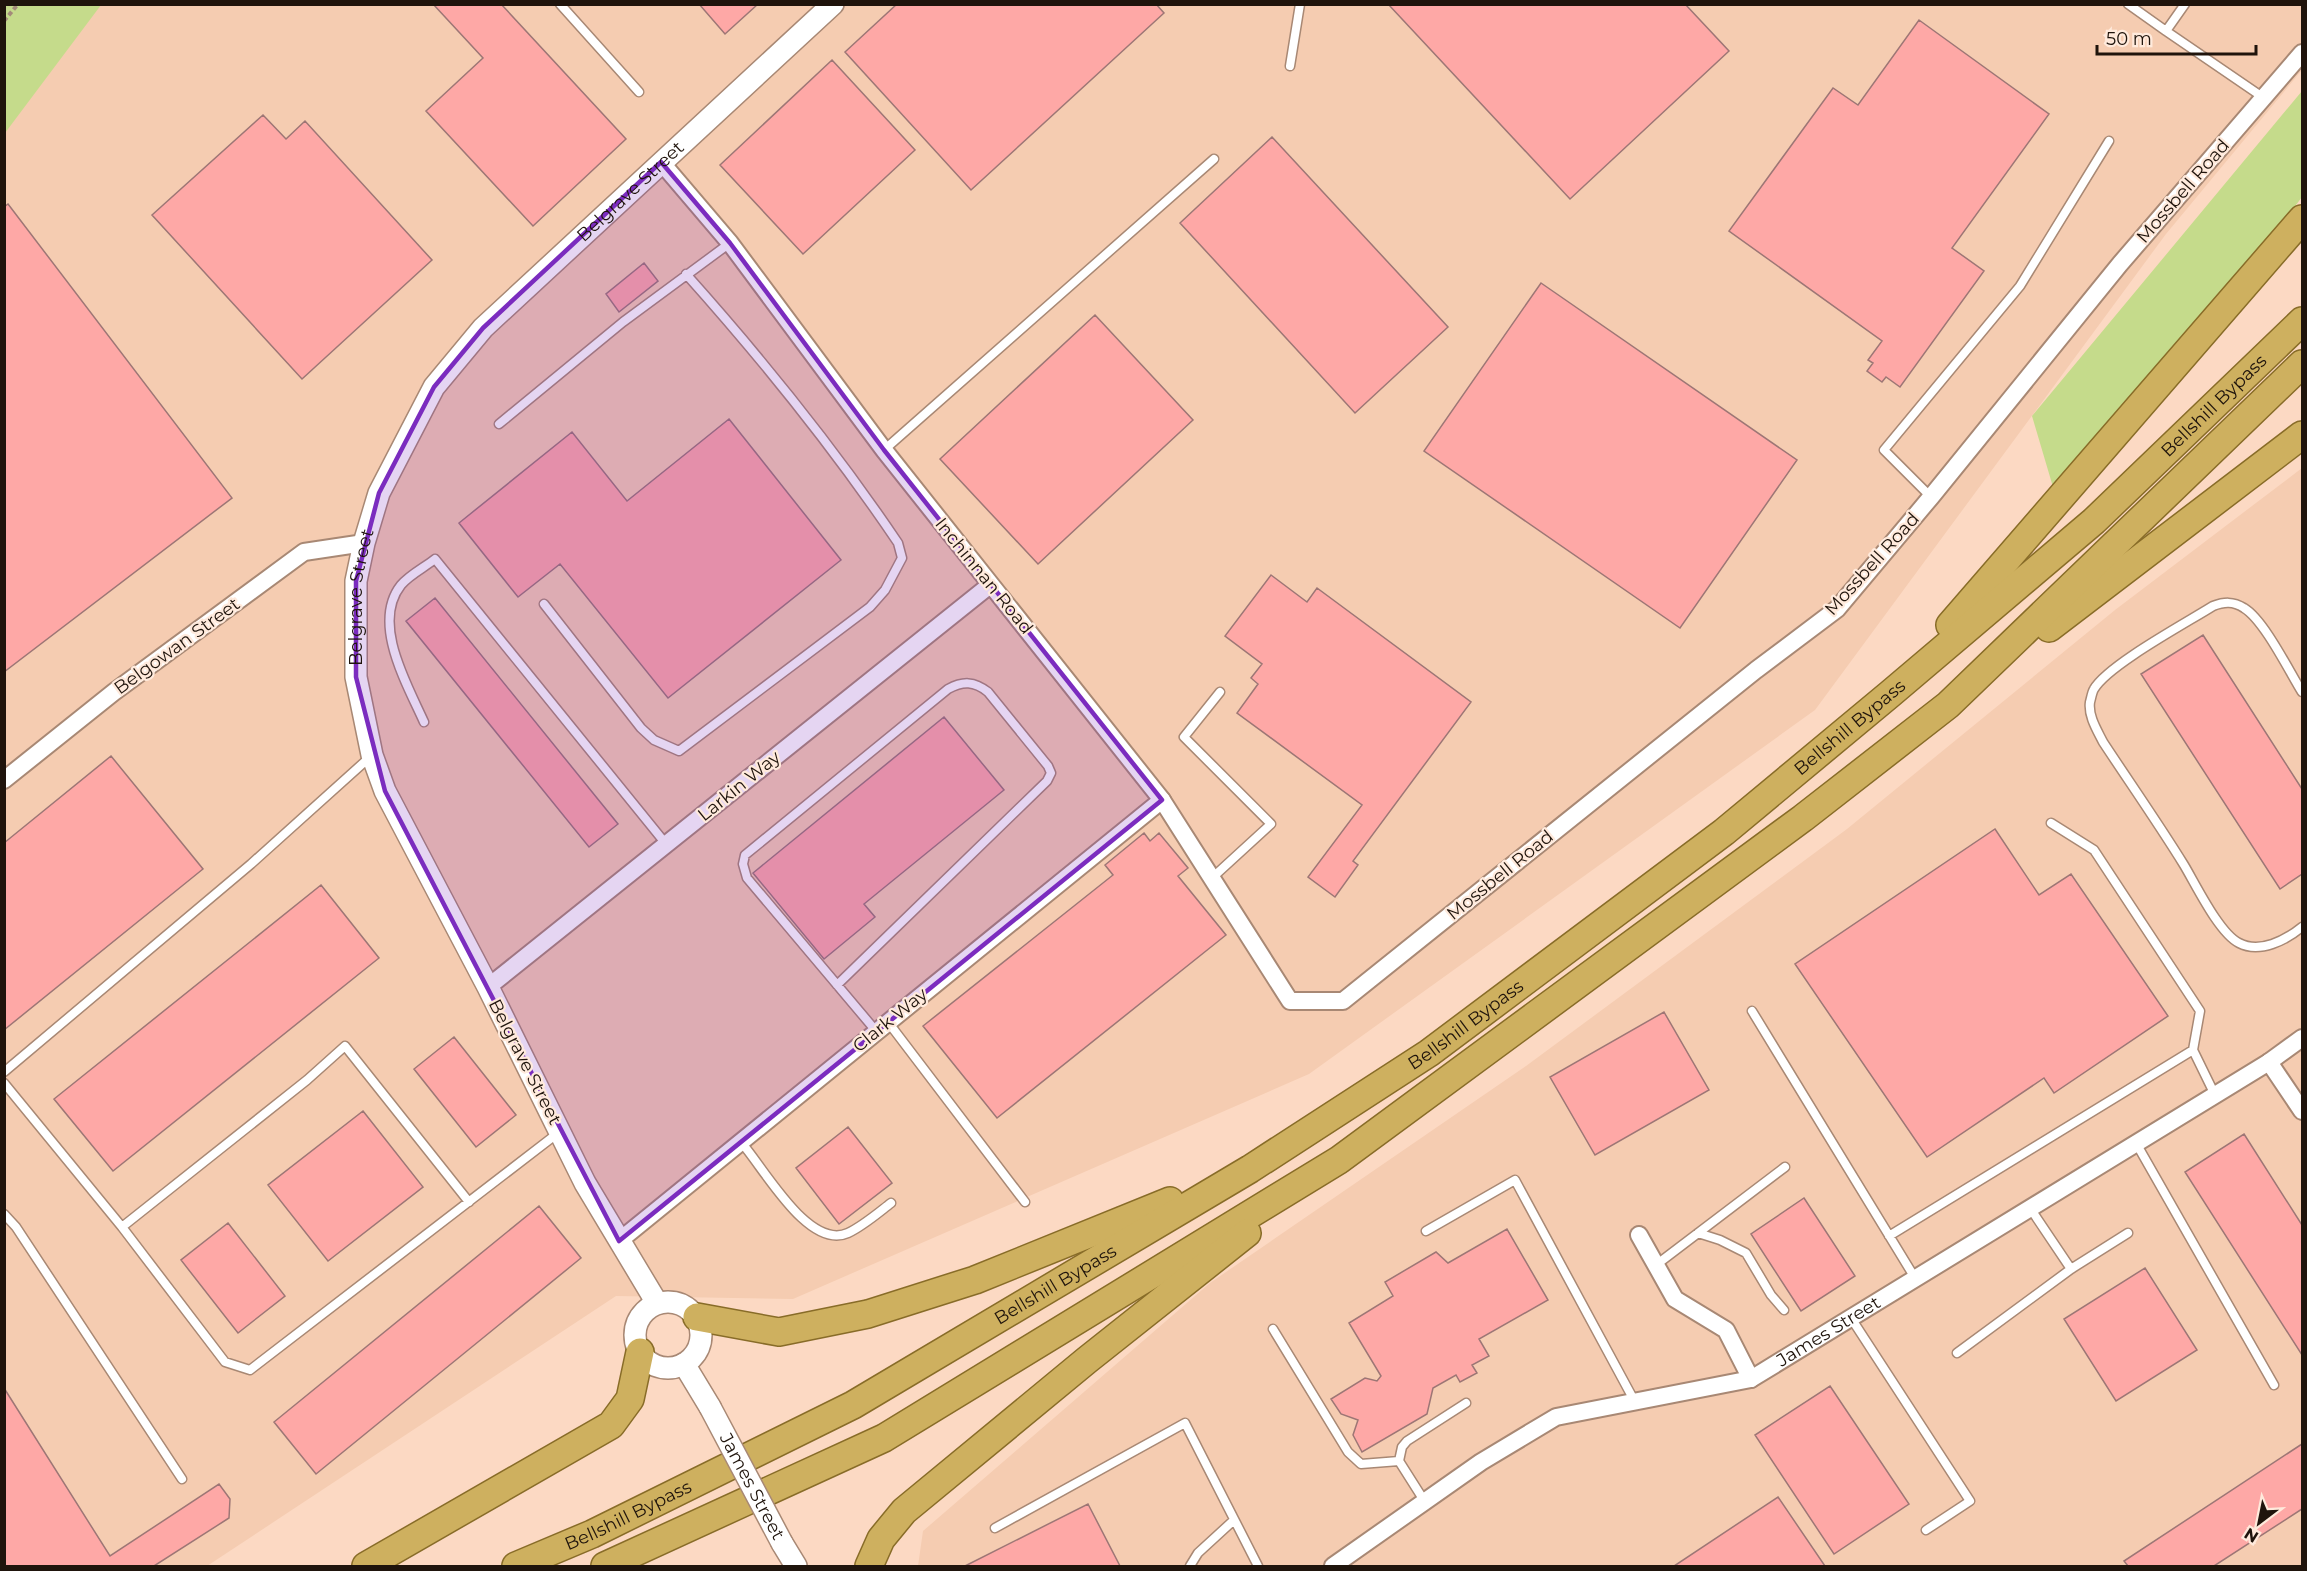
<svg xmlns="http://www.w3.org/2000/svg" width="2307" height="1571" font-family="Montserrat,sans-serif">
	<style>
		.built { fill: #f5ccb1 }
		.green { fill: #c5db8b }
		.building { fill: #fea8a6; stroke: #9d7675; stroke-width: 1.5 }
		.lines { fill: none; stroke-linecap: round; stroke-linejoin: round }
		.service-casing { stroke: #a88874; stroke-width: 11 }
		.minor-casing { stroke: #a88874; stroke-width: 20 }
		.tertiary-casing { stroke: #a88874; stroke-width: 24 }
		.trunk-casing { stroke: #886c28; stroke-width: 30 }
		.path { stroke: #a48b7a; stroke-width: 4; stroke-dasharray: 4.5 3; stroke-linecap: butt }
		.service { stroke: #fff; stroke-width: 8 }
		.minor { stroke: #fff; stroke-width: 16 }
		.tertiary { stroke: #fff; stroke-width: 21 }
		.trunk { stroke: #ceb05f; stroke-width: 27 }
		.tertiary-bridge-casing { stroke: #a88874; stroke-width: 24; stroke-linecap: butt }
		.tertiary-bridge { stroke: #fff; stroke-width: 21 }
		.marked { fill: #7b2cbf; fill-opacity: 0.2; stroke: #7b2cbf; stroke-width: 4.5; stroke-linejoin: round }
		.labels { text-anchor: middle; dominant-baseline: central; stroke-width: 4.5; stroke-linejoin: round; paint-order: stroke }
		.street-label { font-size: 18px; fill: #1f140c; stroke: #ffeadc }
	</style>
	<rect width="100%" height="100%" fill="#fcd9c3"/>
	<path class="built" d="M85 5H2302V70L2166 234 1815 710 1309 1074 793 1299 616 1296 207 1566H5V97Z
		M2302 468V1566H918L923 1531 1210 1283 1526 1066 1847 829 2115 610Z"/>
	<path class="green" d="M5 4 101 5 5 133 4 5Z
		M2302 91V197L2275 233 2053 487 2032 416Z"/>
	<path class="building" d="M433 4H501L626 139 533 226 426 111 483 58Z
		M699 4H758L725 34Z
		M897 4H1156L1164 13 971 190 845 52Z
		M1388 4H1685L1729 51 1570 199Z
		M1919 20 2049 114 1952 248 1984 271 1900 387 1886 377 1882 382 1867 371 1873 363 1868 360 1882 341 1729 231 1833 88 1858 105Z
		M832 60 915 150 803 254 720 165Z
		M263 115 286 139 305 121 432 260 302 379 152 215Z
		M1272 137 1448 327 1355 413 1180 223Z
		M8 204 232 498 4 672V207Z
		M644 263 658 281 619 312 606 294Z
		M1541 283 1797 460 1680 628 1424 451Z
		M1095 315 1193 420 1038 564 940 459Z
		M729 419 841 560 668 698 560 564 518 597 459 523 572 432 627 501Z
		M1271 575 1307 602 1317 588 1471 702 1353 861 1358 865 1335 897 1308 877 1362 805 1237 713 1258 684 1251 678 1262 664 1225 636Z
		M435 598 618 824 589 847 406 621Z
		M2203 635 2302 789V874L2280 889 2141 674Z
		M944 717 1004 790 864 904 875 917 824 959 753 873Z
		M111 756 203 869 4 1030V843Z
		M1995 829 2039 895 2071 874 2168 1016 2054 1093 2044 1078 1927 1157 1795 964Z
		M1144 833 1150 841 1159 833 1188 868 1178 876 1226 935 997 1118 923 1026 1113 875 1105 865Z
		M321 885 379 958 113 1171 54 1099Z
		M1664 1012 1709 1090 1595 1155 1550 1077Z
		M454 1037 516 1115 476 1147 414 1069Z
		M363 1111 423 1187 328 1261 268 1185Z
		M848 1127 892 1183 839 1224 796 1168Z
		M2244 1134 2302 1225V1355L2185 1172Z
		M1804 1198 1855 1276 1801 1311 1751 1234Z
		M539 1206 581 1258 316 1474 274 1422Z
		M228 1223 285 1296 238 1333 181 1260Z
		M1507 1229 1548 1300 1479 1339 1489 1356 1472 1365 1477 1373 1460 1382 1456 1375 1433 1388 1427 1414 1362 1452 1353 1435 1358 1420 1341 1414 1331 1399 1365 1378 1377 1381 1381 1376 1349 1323 1393 1296 1385 1282 1436 1252 1448 1263Z
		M2145 1268 2197 1350 2116 1401 2064 1319Z
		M1830 1386 1909 1504 1834 1554 1755 1435Z
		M4 1388 110 1556 219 1484 230 1499 229 1518 154 1566H4Z
		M2302 1444V1509L2214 1566H2128L2124 1561Z
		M1778 1497 1825 1566H1674Z
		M1088 1504 1120 1566H965Z"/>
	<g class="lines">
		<g class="service-casing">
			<path id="service" d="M560 4 639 92
				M2128 4 2166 31
				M2185 4 2166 31 2264 98
				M1290 66 1300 4
				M499 424 623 322 730 243
				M884 450 1214 159
				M1931 497 1884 450 2020 286 2109 141
				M544 604 641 728 654 740 679 751 870 607 885 590 902 558 898 543C834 448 762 359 686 274
				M2302 692C2289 671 2264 620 2244 608 2233 601 2224 602 2213 606 2186 623 2108 665 2094 689 2092 692 2091 699 2090 702 2088 716 2097 730 2103 742 2130 783 2158 823 2184 865 2196 885 2219 933 2239 943 2260 954 2286 940 2302 927
				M424 722C407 684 371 623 401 585 409 575 425 567 435 559L666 844
				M2051 823 2094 850 2200 1011 2193 1050 2215 1095
				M1212 878 1271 824 1184 737 1220 692
				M837 985 1047 781 1051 773 1048 766 988 692C974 681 963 681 948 689L745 855 743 864 747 878 876 1031
				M1752 1011 1915 1278
				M888 1022 1025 1202
				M4 1072 251 864 370 757
				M4 1083 122 1227 225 1362 250 1370 558 1133
				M740 1141C763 1166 808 1251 848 1233 863 1226 878 1213 891 1203
				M2136 1143 2274 1385
				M4 1214 16 1227 182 1479
				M122 1227 307 1080 345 1046 469 1202
				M1426 1231 1515 1180 1635 1402
				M1698 1233 1720 1240 1746 1253 1771 1295 1784 1310
				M1889 1236 2193 1050
				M1656 1265 1785 1167
				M2071 1269 2128 1233
				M1851 1318 1970 1501 1926 1530
				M1273 1329 1348 1452 1361 1464 1399 1461
				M1957 1353 2071 1269 2030 1208
				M1425 1502 1399 1461 1402 1447 1407 1441 1466 1403
				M995 1528 1185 1423 1258 1566
				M1190 1566 1198 1553 1234 1520"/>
		</g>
		<g class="minor-casing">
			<g id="minor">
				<path d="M661 162 730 243 884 450 1162 800 1290 1001H1343L1756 670 1837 609 1931 497 2120 264 2302 53"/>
				<path d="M4 780 114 692 304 552 364 543"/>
				<path d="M488 987 990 585"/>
				<path d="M2269 1062 2302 1111"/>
				<path d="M1639 1235 1675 1299 1726 1330 1751 1379"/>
				<path d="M619 1241 1162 800"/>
				<path id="s1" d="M1333 1566 1481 1462 1556 1417 1751 1379 2269 1062 2302 1038"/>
			</g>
		</g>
		<g class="tertiary-casing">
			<g id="tertiary">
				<circle cx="668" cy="1335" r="33"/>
				<path id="s2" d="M657 1303 585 1183 488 987 385 791 372 755 356 677V581L364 543 379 493 434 387 483 328 833 4"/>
				<path d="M684 1364 710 1407"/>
				<path d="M782 1543 796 1566"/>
			</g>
		</g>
		<g class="trunk-casing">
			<g id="trunk">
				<path d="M1950 625 2302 219"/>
				<path d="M2049 628 2302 435"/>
				<path d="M697 1317 779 1332 868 1314 975 1280 1170 1201"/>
				<path d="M366 1566 611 1425 630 1399 640 1352"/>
				<path id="s3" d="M516 1566 592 1534 853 1405 1250 1169 1429 1053 1724 832 1890 694 2094 521 2302 321"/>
				<path d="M605 1566 884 1438 1339 1160 1803 818 1948 705 2302 364"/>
				<path d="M869 1566 881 1539 904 1511 1087 1360 1247 1233"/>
			</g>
		</g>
		<path class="path" d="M4 21 18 4"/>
		<use href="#service" class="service"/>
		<use href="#minor" class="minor"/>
		<use href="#tertiary" class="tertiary"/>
		<use href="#trunk" class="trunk"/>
		<g class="tertiary-bridge-casing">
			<g id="tertiary-bridge">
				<path id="s4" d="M710 1407 782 1543"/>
			</g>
		</g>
		<use href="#tertiary-bridge" class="tertiary-bridge"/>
	</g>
	<path class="marked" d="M661 162 730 243 884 450 1162 800 619 1241 385 791 356 677V581L379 493 434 387 483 328Z"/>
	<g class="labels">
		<g class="street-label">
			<text stroke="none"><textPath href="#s2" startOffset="1282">Belgrave Street</textPath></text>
			<text transform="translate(2183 191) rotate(-49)">Mossbell Road</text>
			<text stroke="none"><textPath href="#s3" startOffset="2067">Bellshill Bypass</textPath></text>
			<text transform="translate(1872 564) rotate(-48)">Mossbell Road</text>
			<text transform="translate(984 576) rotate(51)">Inchinnan Road</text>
			<text stroke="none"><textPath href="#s2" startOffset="778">Belgrave Street</textPath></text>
			<text transform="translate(177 646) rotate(-36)">Belgowan Street</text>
			<text stroke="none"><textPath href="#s3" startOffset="1581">Bellshill Bypass</textPath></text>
			<text transform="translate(739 786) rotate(-39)">Larkin Way</text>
			<text transform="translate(1500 875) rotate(-39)">Mossbell Road</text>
			<text transform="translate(890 1020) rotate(-39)">Clark Way</text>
			<text stroke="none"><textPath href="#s3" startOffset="1095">Bellshill Bypass</textPath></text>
			<text transform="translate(525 1062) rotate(63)">Belgrave Street</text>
			<text stroke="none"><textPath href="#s3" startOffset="609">Bellshill Bypass</textPath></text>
			<text stroke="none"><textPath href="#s1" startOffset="558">James Street</textPath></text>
			<text stroke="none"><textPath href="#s4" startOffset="90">James Street</textPath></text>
			<text stroke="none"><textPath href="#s3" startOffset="123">Bellshill Bypass</textPath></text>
		</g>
	</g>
	<rect width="2307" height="1571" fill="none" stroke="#1f140c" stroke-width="12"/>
	<g transform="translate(2259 1523) rotate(212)" stroke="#ffeadc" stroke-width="4.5" paint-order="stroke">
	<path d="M0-4.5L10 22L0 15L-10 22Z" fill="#1f140c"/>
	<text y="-9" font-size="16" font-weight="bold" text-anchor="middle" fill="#1f140c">N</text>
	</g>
	<path d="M2097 45v9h159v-9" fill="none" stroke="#1f140c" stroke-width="3"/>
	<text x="2106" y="45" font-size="18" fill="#1f140c" stroke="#ffeadc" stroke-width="4.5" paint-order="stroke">50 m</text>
</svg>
